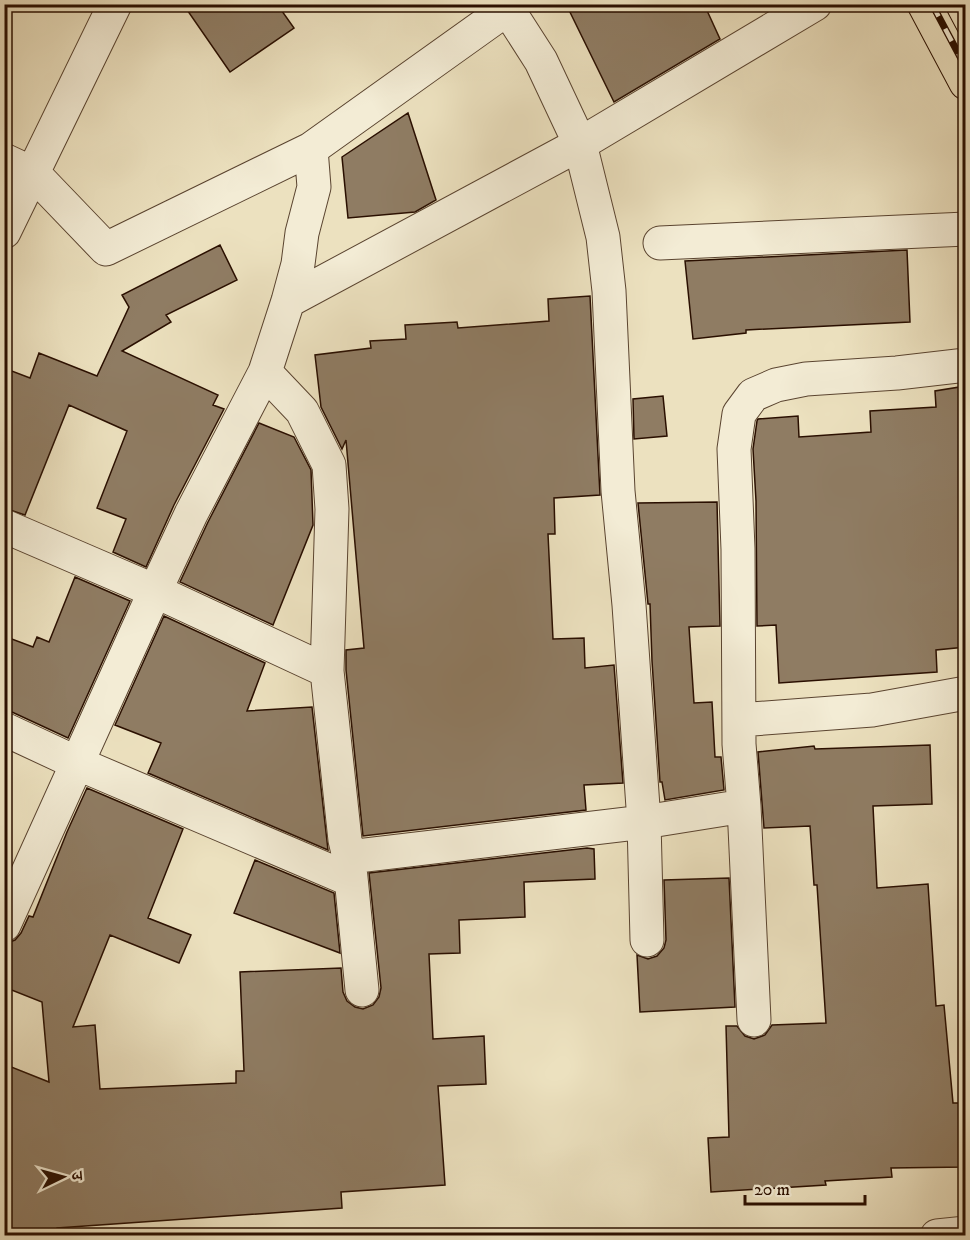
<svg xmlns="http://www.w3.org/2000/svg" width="970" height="1240" font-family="'IM FELL DW Pica','Noto Serif Devanagari',serif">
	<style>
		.building { fill: #8f7c63; stroke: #2a0f00; stroke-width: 1.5 }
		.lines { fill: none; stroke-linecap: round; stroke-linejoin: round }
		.minor-casing { stroke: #5a4430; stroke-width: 35 }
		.highway-casing { stroke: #2a0f00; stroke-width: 35 }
		.minor { stroke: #f3ecd5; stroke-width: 33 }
		.highway { stroke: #ece1bf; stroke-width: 33 }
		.rail-casing { stroke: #2a0f00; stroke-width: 7 }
		.rail { stroke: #f3ecd5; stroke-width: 4.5; stroke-dasharray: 14; stroke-linecap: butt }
	</style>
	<rect width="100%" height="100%" fill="#ece1bf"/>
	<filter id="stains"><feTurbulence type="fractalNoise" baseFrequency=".00333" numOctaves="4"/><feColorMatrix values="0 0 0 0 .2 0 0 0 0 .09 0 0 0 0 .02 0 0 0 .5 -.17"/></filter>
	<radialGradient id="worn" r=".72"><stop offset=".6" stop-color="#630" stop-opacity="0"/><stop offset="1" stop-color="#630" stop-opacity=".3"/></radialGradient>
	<path class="building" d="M183 4H277L294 28 230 72Z
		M566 4H704L720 39 614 102Z
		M408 113 436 200 415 212 348 218 342 157Z
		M220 245 237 280 166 315 171 322 122 351 218 395 213 405 224 409 174 505 146 567 113 552 126 519 97 508 127 431 69 405 25 515 4 508V368L30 378 39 353 97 376 129 307 122 295Z
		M907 250 910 322 746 330V333L693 339 685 261Z
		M590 296 600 495 554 498 555 534H548L553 639 584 638 585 668 614 665 623 783 584 785 586 810 363 836 346 670V650L364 648 346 440 342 449 321 407 315 355 371 348 370 341 406 339 405 325 457 322 458 328 549 321 548 299Z
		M966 386V647L936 650 937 672 779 683 776 625 757 626 756 501 753 449 757 421 758 419 798 416 799 437 871 432 870 411 936 407 935 391Z
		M663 396 667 436 634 439 633 399Z
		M259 423 294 437 311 470 313 525 273 625 180 582 208 522Z
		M717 502 720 626 689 627 694 703 712 702 715 757H721L724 790 665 800 662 782H660L652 661 650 604H648L638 503Z
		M75 577 130 601 68 738 12 712 4 711V636L33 647 37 637 49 642Z
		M164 616 265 663 247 711 312 707 328 850 148 773 161 743 115 725Z
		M930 745 932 804 873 806 877 888 928 884 936 1006 944 1005 953 1103H966V1167L891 1168 892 1177 825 1181 826 1185 711 1192 708 1138 729 1137 726 1026H737L745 1036 754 1039 765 1035 772 1025 826 1023 817 885H814L810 826 764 828 758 752 814 746 815 749Z
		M87 788 183 829 148 918 191 935 179 963 110 935 73 1027 95 1025 100 1089 236 1083V1071H244L240 972 341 968 343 992 347 1001 355 1007 363 1009 373 1005 379 997 381 988 369 873 587 848 594 849 595 879 524 882 525 917 459 920 460 953 429 954 433 1039 484 1036 486 1084 438 1086 445 1185 341 1192 342 1208 57 1228 54 1236H4V1064L49 1082 42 1002 4 987V944L15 940 21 933 29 916 33 917 67 832Z
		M255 860 334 893 340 953 234 913Z
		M729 878 735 1007 640 1012 637 955 648 959 657 956 664 948 666 940 664 880Z"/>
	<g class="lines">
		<g class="minor-casing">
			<path id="minor" d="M507 8 541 61 580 144 603 237 609 291 618 491 629 605 644 822 647 940
				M4 160 34 174 106 249 311 149 514 4
				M4 232 115 4
				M660 243 966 229
				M288 301 580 144 815 4
				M265 372 302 411 329 465 332 509 327 671 345 840 349 857 362 990
				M4 526 155 591 327 671
				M739 720 872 710 966 693
				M4 729 79 764 351 880
				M349 857 644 822 744 806
				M4 925 155 591 191 514 265 372 288 301 298 264 302 233 314 187 311 149
				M754 1020 744 806 739 744 738 549 734 449 739 414 753 395 776 385 806 379 897 373 966 365
				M937 1236 966 1233"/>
		</g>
		<g class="highway-casing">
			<path id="highway" d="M924 4 966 83"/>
		</g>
		<use href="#minor" class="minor"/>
		<use href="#highway" class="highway"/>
		<g class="rail-casing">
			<path id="rail" d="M932 4 966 68
				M959 4 966 17"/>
		</g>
		<use href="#rail" class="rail"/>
	</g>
	<rect width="970" height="1240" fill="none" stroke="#ece1bf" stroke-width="24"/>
	<rect x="6" y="6" width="958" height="1228" fill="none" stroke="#2a0f00" stroke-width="3"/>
	<rect x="12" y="12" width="946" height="1216" fill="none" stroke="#2a0f00" stroke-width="1.5"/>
	<g transform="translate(63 1177) rotate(85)" stroke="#f3ecd5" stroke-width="4.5" paint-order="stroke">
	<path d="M0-4.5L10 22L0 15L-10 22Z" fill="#2a0f00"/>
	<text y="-9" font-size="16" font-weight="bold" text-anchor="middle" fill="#2a0f00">उ</text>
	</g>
	<path d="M745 1195v9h120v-9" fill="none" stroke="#2a0f00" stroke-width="3"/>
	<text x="754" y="1195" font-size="18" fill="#2a0f00" stroke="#f3ecd5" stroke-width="4.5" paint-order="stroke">20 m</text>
	<rect width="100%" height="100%" filter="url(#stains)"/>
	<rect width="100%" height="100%" fill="url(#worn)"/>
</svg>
